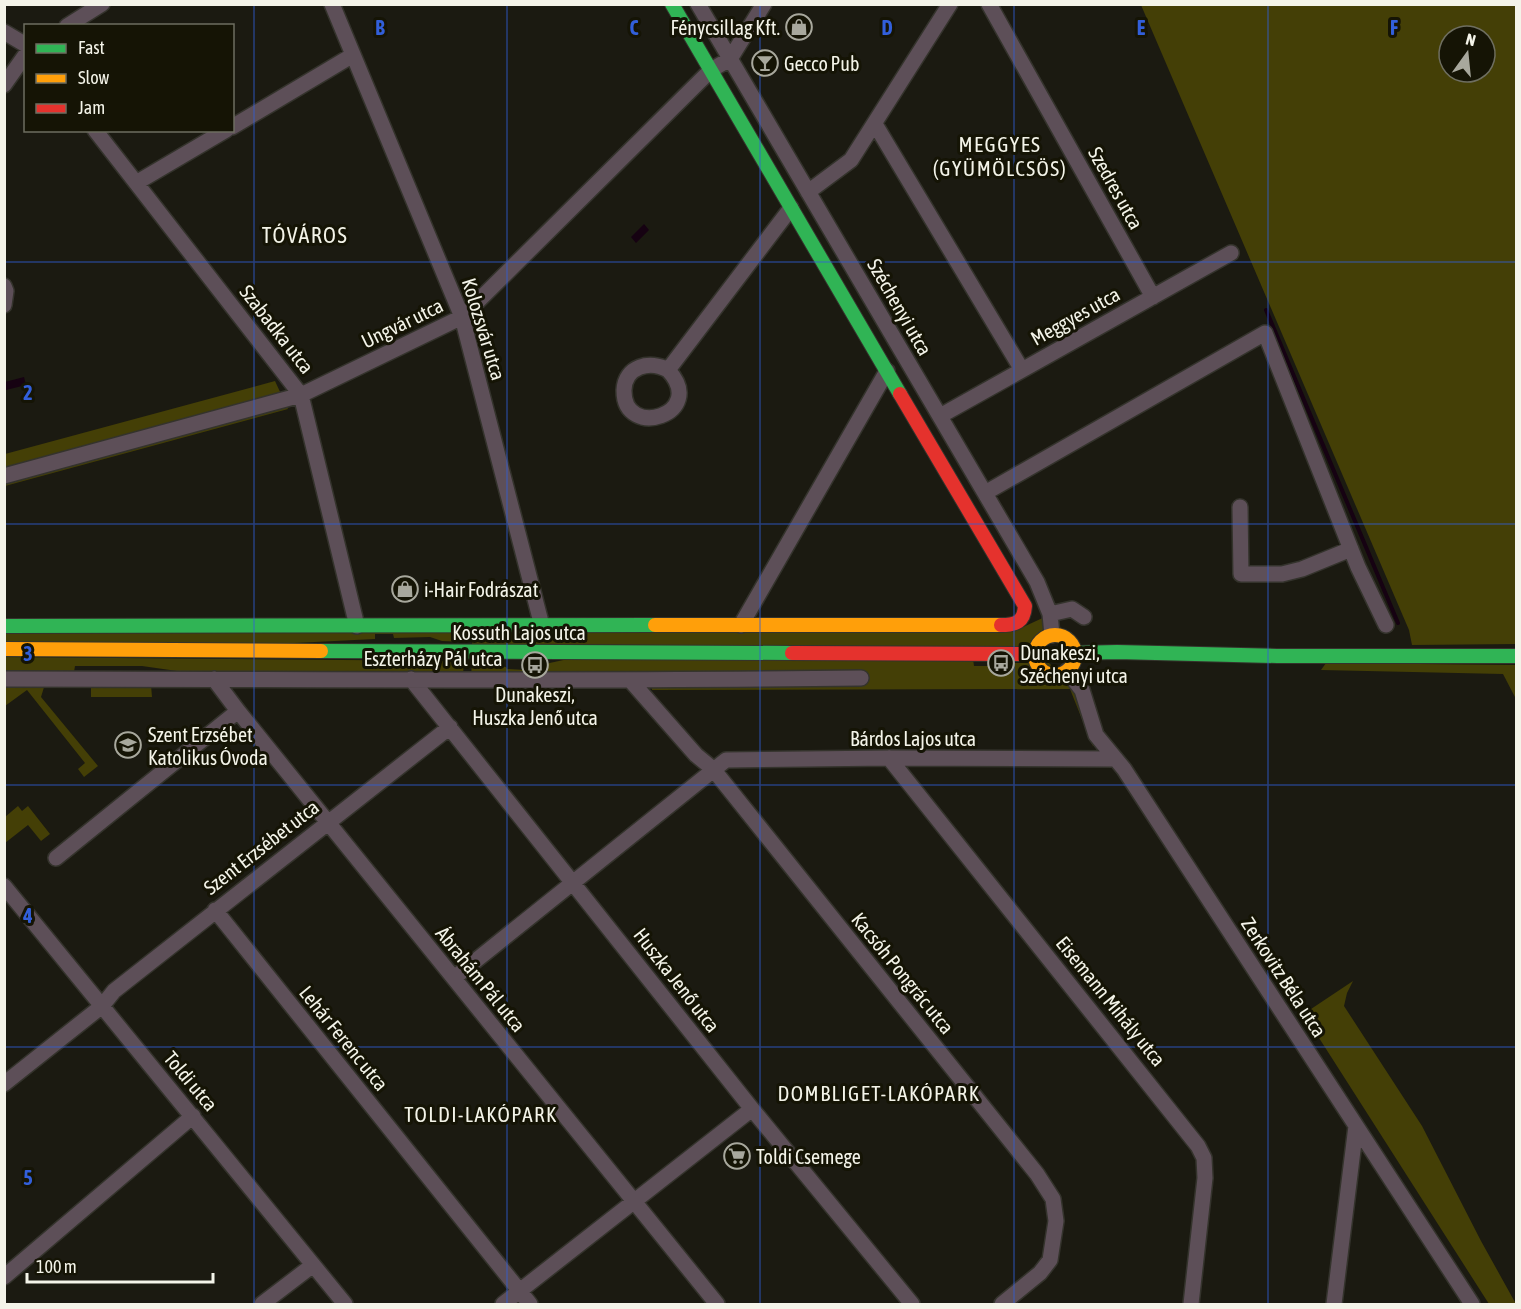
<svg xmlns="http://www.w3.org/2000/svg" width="1521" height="1309" font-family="'Asap Condensed',sans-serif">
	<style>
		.green { fill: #443f06; fill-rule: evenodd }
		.water { fill: #160212 }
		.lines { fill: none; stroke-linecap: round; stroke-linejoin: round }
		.stream { stroke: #160212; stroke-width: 4 }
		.street-casing { stroke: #34332c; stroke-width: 18 }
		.fast-casing { stroke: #34332c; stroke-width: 16 }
		.slow-casing { stroke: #34332c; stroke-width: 16 }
		.jam-casing { stroke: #34332c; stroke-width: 16 }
		.street { stroke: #5d4f58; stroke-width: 15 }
		.fast { stroke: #30b455; stroke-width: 14 }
		.slow { stroke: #ff9f0a; stroke-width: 14 }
		.jam { stroke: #e5322d; stroke-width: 14 }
		.grid { fill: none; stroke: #325fda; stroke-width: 1.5; stroke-opacity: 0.55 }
		.labels { text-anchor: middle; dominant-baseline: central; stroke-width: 6; stroke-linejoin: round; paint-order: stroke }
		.poi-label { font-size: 20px; fill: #f4f4e9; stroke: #151405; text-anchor: start }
		.street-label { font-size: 20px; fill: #f4f4e9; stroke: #151405 }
		.neighbourhood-label { font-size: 21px; letter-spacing: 1.5px; fill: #f4f4e9; stroke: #151405 }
		.quarter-label { font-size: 22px; letter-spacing: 1.5px; fill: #f4f4e9; stroke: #151405 }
		.grid-label { font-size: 20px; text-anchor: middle; font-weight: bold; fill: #325fda; stroke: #151405; stroke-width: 6; stroke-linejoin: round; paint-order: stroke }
	</style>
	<rect width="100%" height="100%" fill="#1b1a11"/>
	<path class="green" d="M1141 5H1516V644L1412 645 1409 630ZM1449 36H1485V72H1449Z
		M275 381 288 409 5 486V454Z
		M1049 615 1060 635 1055 642 1042 647 472 644 474 629 1021 628Z
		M465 630 466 642 442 641 430 637 394 638 393 634H375V639L252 645 5 642V631Z
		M5 657 464 661 463 675 212 673 177 671 142 666H75L74 672H5Z
		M568 659H973L974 666H992L993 670H1006L1007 663H1049L1059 673 1073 680 1090 731 1093 747 1070 689 652 690 651 676H471L472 663 506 667 507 669 543 671 545 664Z
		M1326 663 1516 665V699L1503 674 1321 670Z
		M5 683 45 684 41 697 98 766 84 777 78 769 85 763 27 690 5 706Z
		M91 685H151L152 697H91Z
		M18 806 22 811 28 806 50 834 41 841 28 825 5 843V817Z
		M1353 981 1347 993 1344 1006 1422 1126 1481 1241 1516 1304H1489L1305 1016V1013Z"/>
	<path class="water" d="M644 224 649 230 636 243 631 237Z
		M24 377 26 385 6 390 5 382Z"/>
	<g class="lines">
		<path class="stream" d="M1266 310 1398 623"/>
		<g class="street-casing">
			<path id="street" d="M332 4 462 317 542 626
				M698 4 1037 582 1050 614 1052 635
				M989 4 1153 297
				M67 26 102 4
				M4 32 26 45
				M4 85 26 54
				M875 124 1022 370
				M232 127 353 55
				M95 130 301 395 357 626
				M136 183 226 130
				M808 192 851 160 950 4
				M4 286 6 291 4 305
				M668 370C709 414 623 441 624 390 625 366 650 360 668 370L791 208
				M940 416 1231 253
				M4 476 301 395 462 317 711 70 730 59 764 4
				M985 493 1265 333 1358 567 1386 625
				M1240 507 1241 574H1282L1302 569 1351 549
				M1050 614 1072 609 1084 617
				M741 625 887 371
				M1067 671 1082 690 1096 735 1124 769 1472 1304
				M4 679C290 679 576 682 861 678
				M214 679 238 711 717 1304
				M411 679 752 1109 912 1304
				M631 681 696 755 713 769 1037 1174 1053 1199 1056 1221 1050 1260 1040 1273 1002 1304
				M889 758 1198 1146 1204 1158 1205 1178 1191 1304
				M56 858 238 711
				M4 886 345 1304
				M215 910 530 1304
				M454 978 726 760 889 758 1116 759
				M4 1084 102 1006 114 991 450 727
				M4 1277 193 1116
				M262 1304 313 1265
				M503 1304 752 1109
				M1334 1304 1356 1126"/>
		</g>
		<g class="fast-casing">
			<path id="fast" d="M672 4 900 394
				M4 626 655 625
				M321 651 792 653
				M1075 653 1117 652 1277 656H1516"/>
		</g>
		<g class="slow-casing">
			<path id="slow" d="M655 625H1001
				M1035 655a20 20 0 1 1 40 0a20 20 0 1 1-40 0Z
				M4 649 321 651"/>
		</g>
		<g class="jam-casing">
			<path id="jam" d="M900 394 1025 606C1024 622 1016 625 1001 625
				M792 653 1034 654"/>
		</g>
		<use href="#street" class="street"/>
		<use href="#fast" class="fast"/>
		<use href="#slow" class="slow"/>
		<use href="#jam" class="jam"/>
	</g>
	<path class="grid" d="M254 4V1304M507 4V1304M760 4V1304M1014 4V1304M1268 4V1304M4 262H1516M4 524H1516M4 785H1516M4 1047H1516"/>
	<defs>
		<g id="shop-ring" transform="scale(1.35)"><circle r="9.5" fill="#151405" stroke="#a8a89d" stroke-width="1.5"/><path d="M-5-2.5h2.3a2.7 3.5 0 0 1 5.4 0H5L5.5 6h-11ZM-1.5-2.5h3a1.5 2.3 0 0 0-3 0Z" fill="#a8a89d"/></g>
		<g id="bar-ring" transform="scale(1.35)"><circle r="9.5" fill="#151405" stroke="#a8a89d" stroke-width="1.5"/><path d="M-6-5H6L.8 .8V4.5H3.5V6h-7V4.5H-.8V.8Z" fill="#a8a89d"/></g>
		<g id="bus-ring" transform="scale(1.35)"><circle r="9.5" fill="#151405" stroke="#a8a89d" stroke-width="1.5"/><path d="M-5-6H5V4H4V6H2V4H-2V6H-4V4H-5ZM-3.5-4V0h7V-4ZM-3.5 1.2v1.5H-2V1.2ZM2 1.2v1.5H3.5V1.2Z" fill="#a8a89d"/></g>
		<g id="school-ring" transform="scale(1.35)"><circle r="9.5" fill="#151405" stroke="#a8a89d" stroke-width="1.5"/><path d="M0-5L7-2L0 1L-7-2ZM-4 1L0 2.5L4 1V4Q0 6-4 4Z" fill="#a8a89d"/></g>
		<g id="supermarket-ring" transform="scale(1.35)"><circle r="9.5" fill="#151405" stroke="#a8a89d" stroke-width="1.5"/><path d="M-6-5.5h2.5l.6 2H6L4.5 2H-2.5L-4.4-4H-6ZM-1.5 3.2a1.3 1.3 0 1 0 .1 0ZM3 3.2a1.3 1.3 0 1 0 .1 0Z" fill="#a8a89d"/></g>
	</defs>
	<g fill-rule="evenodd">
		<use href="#shop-ring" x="799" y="27"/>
		<use href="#bar-ring" x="765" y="63"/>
		<use href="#shop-ring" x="405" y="589"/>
		<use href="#bus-ring" x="1001" y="663"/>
		<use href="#bus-ring" x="535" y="665"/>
		<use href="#school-ring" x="128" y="745"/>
		<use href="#supermarket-ring" x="737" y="1156"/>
	</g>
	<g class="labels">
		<g class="poi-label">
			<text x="780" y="27" text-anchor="end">Fénycsillag Kft.</text>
			<text x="784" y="63">Gecco Pub</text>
			<text x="424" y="589">i-Hair Fodrászat</text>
			<text x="1020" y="652">Dunakeszi,<tspan x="1020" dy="23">Széchenyi utca</tspan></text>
			<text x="535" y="694" text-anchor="middle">Dunakeszi,<tspan x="535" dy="23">Huszka Jenő utca</tspan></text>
			<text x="148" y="734">Szent Erzsébet<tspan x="148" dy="23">Katolikus Óvoda</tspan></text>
			<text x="756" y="1156">Toldi Csemege</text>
		</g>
		<g class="street-label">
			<text transform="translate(1116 188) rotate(61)">Szedres utca</text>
			<text transform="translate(900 307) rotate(60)">Széchenyi utca</text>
			<text transform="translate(1075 316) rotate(-29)">Meggyes utca</text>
			<text transform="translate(402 323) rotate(-26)">Ungvár utca</text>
			<text transform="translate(277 329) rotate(52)">Szabadka utca</text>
			<text transform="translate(484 329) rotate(73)">Kolozsvár utca</text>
			<text x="519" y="632">Kossuth Lajos utca</text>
			<text x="433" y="658">Eszterházy Pál utca</text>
			<text x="913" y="738">Bárdos Lajos utca</text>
			<text transform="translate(261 847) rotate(-38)">Szent Erzsébet utca</text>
			<text transform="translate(903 973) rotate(51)">Kacsóh Pongrác utca</text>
			<text transform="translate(1284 977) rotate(57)">Zerkovitz Béla utca</text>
			<text transform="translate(481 979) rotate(51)">Ábrahám Pál utca</text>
			<text transform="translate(677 980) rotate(52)">Huszka Jenő utca</text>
			<text transform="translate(1111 1001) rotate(51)">Eisemann Mihály utca</text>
			<text transform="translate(344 1038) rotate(51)">Lehár Ferenc utca</text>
			<text transform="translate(191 1081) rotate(50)">Toldi utca</text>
		</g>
		<g class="neighbourhood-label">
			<text x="1000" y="144">MEGGYES<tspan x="1000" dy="24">(GYÜMÖLCSÖS)</tspan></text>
			<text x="879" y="1093">DOMBLIGET-LAKÓPARK</text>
			<text x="481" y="1114">TOLDI-LAKÓPARK</text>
		</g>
		<g class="quarter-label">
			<text x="305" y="235">TÓVÁROS</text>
		</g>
	</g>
	<g class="grid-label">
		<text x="380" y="35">B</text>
		<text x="634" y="35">C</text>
		<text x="887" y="35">D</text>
		<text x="1141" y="35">E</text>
		<text x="1394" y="35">F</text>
		<text x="28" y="400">2</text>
		<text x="28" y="661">3</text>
		<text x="28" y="923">4</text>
		<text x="28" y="1185">5</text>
	</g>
	<rect width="1521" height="1309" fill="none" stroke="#f4f4e9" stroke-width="12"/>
	<rect x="24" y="24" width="210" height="108" fill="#151405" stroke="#6e6e60" stroke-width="1.5"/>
	<rect x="36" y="44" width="30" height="9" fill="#30b455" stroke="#6e6e60" stroke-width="1.5"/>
	<text x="78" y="54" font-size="18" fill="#f4f4e9">Fast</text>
	<rect x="36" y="74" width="30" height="9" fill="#ff9f0a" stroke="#6e6e60" stroke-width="1.5"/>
	<text x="78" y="84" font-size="18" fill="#f4f4e9">Slow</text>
	<rect x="36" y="104" width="30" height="9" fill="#e5322d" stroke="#6e6e60" stroke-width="1.5"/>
	<text x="78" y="114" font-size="18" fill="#f4f4e9">Jam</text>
	<g transform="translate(1467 54) rotate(15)"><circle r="28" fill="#151405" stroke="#6e6e60" stroke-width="1.5"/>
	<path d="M0-4.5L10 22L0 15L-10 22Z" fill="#a8a89d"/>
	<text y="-9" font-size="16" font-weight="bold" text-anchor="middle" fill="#f4f4e9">N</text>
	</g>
	<path d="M27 1273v9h186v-9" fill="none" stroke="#f4f4e9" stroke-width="3"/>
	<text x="36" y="1273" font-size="18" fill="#f4f4e9" stroke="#151405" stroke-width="4.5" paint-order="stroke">100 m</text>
</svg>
